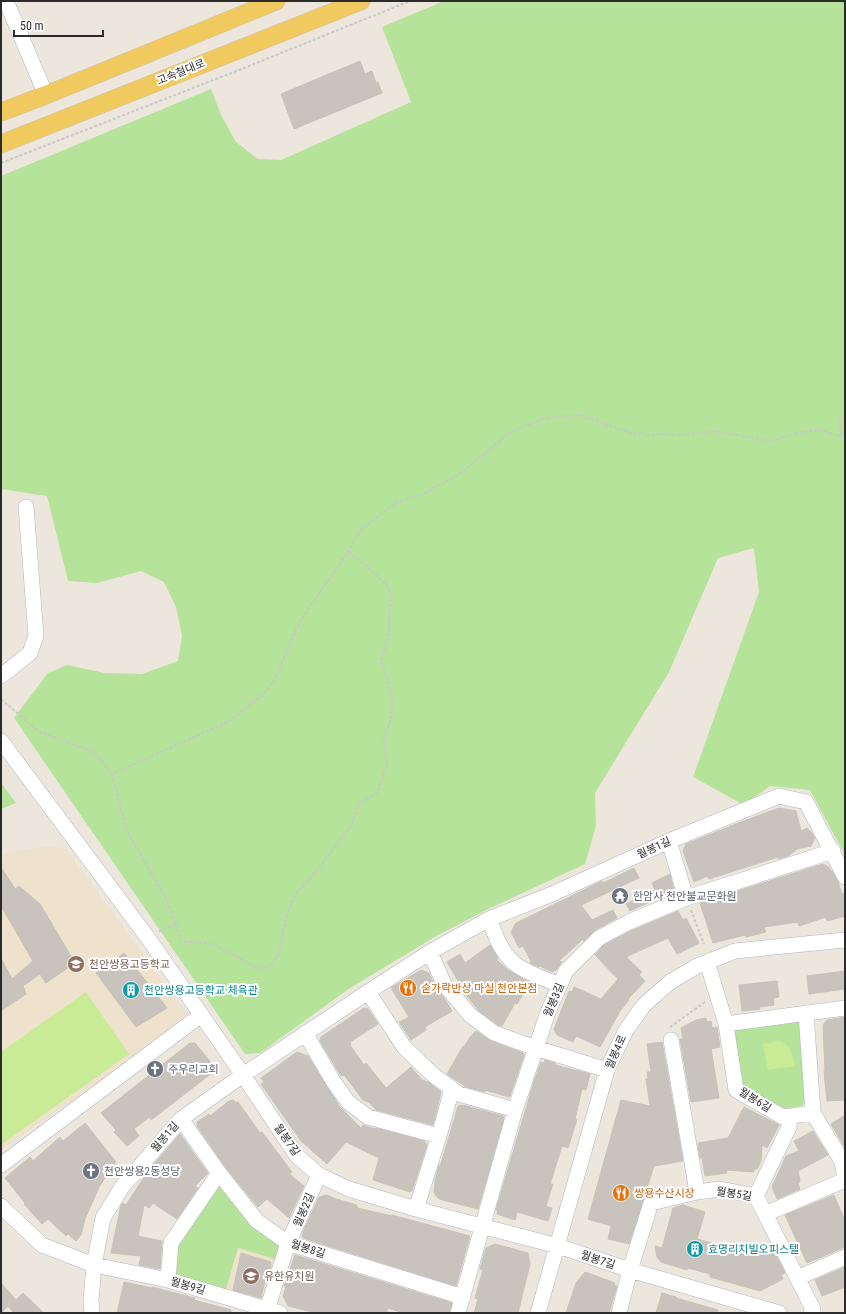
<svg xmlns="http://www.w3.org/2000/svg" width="846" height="1314" font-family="'Roboto Condensed','Noto Sans KR',sans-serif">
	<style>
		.education { fill: #eee2cd }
		.green { fill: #b5e39a }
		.pitch { fill: #c9eb96 }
		.building { fill: #c8c3bd; stroke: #c8c2b7 }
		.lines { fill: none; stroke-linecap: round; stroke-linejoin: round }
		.minor-casing { stroke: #b1b4bf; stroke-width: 16 }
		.major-casing { stroke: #c8c8c8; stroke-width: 19 }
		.path { stroke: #c8c8c8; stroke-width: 2; stroke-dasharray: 3 2; stroke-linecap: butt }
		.minor { stroke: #fff; stroke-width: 15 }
		.major { stroke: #f1ca5f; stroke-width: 18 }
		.labels { text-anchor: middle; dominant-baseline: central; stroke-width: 4; stroke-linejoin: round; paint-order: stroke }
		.street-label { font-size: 11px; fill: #2b2b2b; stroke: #fff }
		.worship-label { font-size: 11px; fill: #5b616d; stroke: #fff; text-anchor: start }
		.education-label { font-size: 11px; fill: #785e54; stroke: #fff; text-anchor: start }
		.food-label { font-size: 11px; fill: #c56008; stroke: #fff; text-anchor: start }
		.culture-label { font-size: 11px; fill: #0d838f; stroke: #fff; text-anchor: start }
	</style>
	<rect width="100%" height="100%" fill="#ede6dd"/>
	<path class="education" d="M44 846 66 849 187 1014 122 1067 1 1149V857L7 853Z
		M238 1248 278 1260 266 1298 258 1301 225 1293Z"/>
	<path class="green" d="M444 1H845V855L810 790 770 786 744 805 693 777 759 592 754 548 718 558 669 672 595 793 596 826 585 864 490 908 438 935 350 988 260 1053 245 1054 14 718 48 673 67 665 105 673 142 674 178 661 182 636 176 607 164 582 141 571 97 583 68 581 47 496 1 489V176L211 89 221 115 236 142 258 159 281 160 411 102 382 27Z
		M1 783 16 803 1 809Z
		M797 1021 802 1024 808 1096 802 1106 786 1109 760 1098 743 1086 733 1034 738 1027Z
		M217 1183 284 1243 278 1260 238 1248 225 1293 180 1280 173 1268 175 1244Z"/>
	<path class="pitch" d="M86 992 129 1054 2 1144 1 1142V1052Z
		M779 1041C791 1044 793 1056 795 1066L768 1070 763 1044Z"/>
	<path class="building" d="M360 61 365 74 372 71 376 83 378 82 382 93 294 129 281 94Z
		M779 808 796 811 801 831 807 828 811 832 815 838 811 846 797 849 788 856 778 859V857L709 879 707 876 694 882 683 851 686 844 741 822Z
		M823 864 829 867 831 871H832L838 882 842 894H845V916L827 921 826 917 799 926 798 922 764 927 766 932 746 937 745 935 713 943 700 903Z
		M1 867 15 889 19 886 40 904 75 963 46 983 40 974 23 986 26 994 1 1011V958L12 979 33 961 1 906Z
		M634 868 639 878 581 905 592 920 613 910 617 918 595 930 584 941 583 939 559 961 562 962 556 970 552 972 540 966 539 967 530 963 531 961 523 946 519 948 511 932 516 923 602 881 603 883Z
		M670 874 674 891 630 911 626 904 655 890 652 883Z
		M678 911 683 920 686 918 699 943 677 954 668 938 626 957 642 972 639 975 645 981 628 999 629 1000 620 1011 600 1047 576 1036 573 1042 557 1035 554 1029 569 991 572 992 574 987 601 999 618 979 595 955 604 945 633 930Z
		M490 945 498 958 496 959 508 970 530 983 517 1004 515 1003 502 1026 498 1025 480 1012 462 990 463 989 447 962 460 954 465 963Z
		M124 953 167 1008 136 1027 96 973Z
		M421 970 429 973 436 988 444 998 452 1011 425 1027 426 1030 411 1040 399 1022 409 1017 391 988Z
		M845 971V989L809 994 807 976Z
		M777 981 779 997 773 998 774 1005 759 1007 760 1009 742 1011 739 985Z
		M364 1008 368 1009 378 1024 350 1042 351 1044 350 1045 364 1065 366 1063 386 1088 411 1067 422 1080 428 1082 441 1092 433 1125 376 1110 370 1103 363 1100 344 1075 341 1076 320 1041 321 1037Z
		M845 1017V1100L827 1101 824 1071H825L823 1025 827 1020Z
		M706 1018 707 1022 711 1021 712 1028 717 1027 720 1047 711 1049 719 1098 691 1102 680 1039H683L681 1028 696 1020Z
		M476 1031 491 1041 523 1053 524 1055 510 1096 509 1097 485 1090V1092L466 1087 447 1074 463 1046 464 1047 470 1037Z
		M662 1042 683 1161 654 1166 629 1244 608 1239 611 1226 588 1219 621 1100 650 1106 646 1079H648L647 1072H651L647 1044Z
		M190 1043H195L213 1065 212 1073 151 1120 149 1117 134 1129 139 1136 127 1146 114 1132 116 1130 101 1113Z
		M297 1052 308 1056 339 1106 361 1128 363 1125 375 1129 376 1128 424 1141 427 1145 412 1191 410 1192 373 1180 379 1158 346 1142 327 1164 301 1141 261 1084 264 1082 261 1078Z
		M545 1060 555 1063V1065L590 1074 586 1090 582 1089 575 1119H577L568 1148 562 1146 550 1184H553L546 1206 552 1208 548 1221 517 1212 515 1220 497 1214 498 1210H496L534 1081 541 1062 544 1063Z
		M233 1100 237 1103 238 1102 260 1133 262 1132 292 1172 289 1174 304 1186 289 1218 267 1199 258 1207 226 1168 197 1126V1122L209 1114 210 1116 229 1101Z
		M463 1105 503 1116 504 1118 478 1209 439 1199 434 1193 435 1180 439 1165 440 1167 458 1106Z
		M744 1107 779 1125 767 1148 762 1145 761 1161 757 1169H754V1172L726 1170 727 1173 705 1176 702 1158H700L698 1143 728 1138Z
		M845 1115V1148L831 1124Z
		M85 1123 116 1162 99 1187 85 1219 81 1235 76 1241 68 1234 66 1236 48 1219 42 1224 24 1204 25 1203 5 1178 30 1157 33 1161 60 1137 63 1141Z
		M813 1131 828 1155 798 1171 800 1181 798 1184 800 1189 777 1199 772 1187 786 1156 799 1151 794 1141Z
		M180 1134 208 1173 195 1186 198 1188 177 1219 153 1203 149 1208 144 1205 138 1236 162 1241 160 1269 139 1265 141 1256 111 1253 121 1205 123 1203 126 1205 148 1171Z
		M327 1195 336 1199 357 1205V1208L392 1216V1215L470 1236 456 1286 303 1238 302 1236 303 1232 319 1197Z
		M834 1195 845 1221V1247L807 1263 785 1215Z
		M683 1205 705 1212 697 1239 749 1253 770 1243 785 1273 781 1275 783 1279 760 1291 710 1277V1274L688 1268 687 1270 661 1262 657 1257 655 1246 662 1248 673 1208Z
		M495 1244 528 1253 530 1264 518 1313H474L478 1299 475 1298 483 1270 480 1269 486 1248Z
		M241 1253 271 1262 270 1271 267 1281 265 1280 261 1298 233 1290Z
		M295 1255 452 1303 449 1313H403L388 1308 387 1313H317L288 1306 283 1296 286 1287 284 1286Z
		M845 1267V1287L822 1296 815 1280Z
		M585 1272 615 1283 614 1285 617 1286 609 1313H566L576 1283Z
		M124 1282 152 1288V1287L195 1298 194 1300 231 1310V1313H117Z
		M1 1283 16 1300 23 1293 44 1313H14L8 1306 1 1313Z
		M662 1293 676 1297V1298L718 1310 717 1313H656Z"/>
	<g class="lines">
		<g class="minor-casing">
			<path id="minor" d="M6 1 46 95
				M1 676 30 653 36 636 26 507
				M1 741 148 938 243 1075 297 1156 319 1175 349 1189 416 1209 558 1246 630 1270 779 1313
				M669 841 686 898
				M489 919C495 935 501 952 514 963 524 972 547 980 560 985
				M430 952 444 984 470 1015 494 1033 536 1048 607 1070
				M707 962 726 1024 736 1090 783 1117 813 1113 842 1161 845 1180
				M368 992 404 1047 432 1074 459 1094 515 1110
				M806 1013 813 1113
				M726 1024 845 1008
				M305 1033 333 1081 348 1102 368 1117 439 1136
				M671 1040 697 1192
				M181 1119 219 1173 257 1221 288 1243 463 1297
				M1 1165 201 1015
				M756 1196 789 1127 790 1116
				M1 1206 42 1245 94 1265 168 1280 280 1313
				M416 1209 439 1136 452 1089
				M765 1214 845 1180
				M797 1278 845 1257
				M168 1280 171 1243 219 1173
				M92 1313 91 1300 94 1265 103 1218 122 1187 181 1119 243 1075 368 992 430 952 489 919 552 894 669 841 779 796 806 802 845 877
				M266 1313 288 1243 319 1175
				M458 1313 515 1110 548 1012 566 971 599 938 629 922 686 898 833 851
				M538 1313 607 1070 626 1030 644 1005 670 982 697 966 735 951 845 940
				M619 1313 630 1270 651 1203 697 1192 720 1189 756 1196 813 1309 811 1313"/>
		</g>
		<g class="major-casing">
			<path id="major" d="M1 112 46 95 276 1
				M1 144 361 1"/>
		</g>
		<path class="path" d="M1 163 239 70 410 1
			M1 699 38 731 93 752 102 761 112 774 226 723 263 695 274 681 296 629 307 611 348 552 357 535 363 528 391 506 400 501 423 494 461 473 512 431 547 418 565 416 580 415 625 431 634 434 642 433 647 436 660 434 682 435 714 431 772 441 800 432 821 430 842 437 839 421 845 415
			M112 774 127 831 167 900 181 941 213 944 250 964 259 968H265L271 965 278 956 287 915 295 895 315 873 351 826 359 803 377 793 387 765 384 740 391 718 393 700 381 658 388 638 391 593 388 587 383 581 349 552
			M691 910 704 944
			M159 931 176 924
			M670 1027 705 1002"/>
		<use href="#minor" class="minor"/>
		<use href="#major" class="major"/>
	</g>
	<defs>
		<g id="temple-disc" transform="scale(0.9)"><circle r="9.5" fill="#6b7280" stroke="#fff"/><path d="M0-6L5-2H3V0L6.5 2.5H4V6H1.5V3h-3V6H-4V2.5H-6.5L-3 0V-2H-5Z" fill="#fff"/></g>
		<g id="school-disc" transform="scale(0.9)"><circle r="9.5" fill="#8d6e63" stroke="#fff"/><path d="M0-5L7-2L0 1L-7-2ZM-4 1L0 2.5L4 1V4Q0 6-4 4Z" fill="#fff"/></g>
		<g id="restaurant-disc" transform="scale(0.9)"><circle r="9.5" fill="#e8710a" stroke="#fff"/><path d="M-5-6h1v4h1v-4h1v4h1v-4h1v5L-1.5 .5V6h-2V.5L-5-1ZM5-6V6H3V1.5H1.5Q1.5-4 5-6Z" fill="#fff"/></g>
		<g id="building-disc" transform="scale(0.9)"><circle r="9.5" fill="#0f9aa8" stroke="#fff"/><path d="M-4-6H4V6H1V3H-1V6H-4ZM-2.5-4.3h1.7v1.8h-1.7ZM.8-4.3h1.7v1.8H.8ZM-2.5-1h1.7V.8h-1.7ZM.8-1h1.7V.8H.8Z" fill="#fff"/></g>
		<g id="church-disc" transform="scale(0.9)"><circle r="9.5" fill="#6b7280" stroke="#fff"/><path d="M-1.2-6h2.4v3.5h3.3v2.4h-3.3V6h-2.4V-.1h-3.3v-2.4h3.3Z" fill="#fff"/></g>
	</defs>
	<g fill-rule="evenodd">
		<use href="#temple-disc" x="620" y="896"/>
		<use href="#school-disc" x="76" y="964"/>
		<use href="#restaurant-disc" x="408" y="988"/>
		<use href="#building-disc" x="131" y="990"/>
		<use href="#church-disc" x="155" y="1069"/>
		<use href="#church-disc" x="91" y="1171"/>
		<use href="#restaurant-disc" x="621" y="1193"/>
		<use href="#building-disc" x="695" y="1249"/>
		<use href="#school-disc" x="251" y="1276"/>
	</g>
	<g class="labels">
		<g class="street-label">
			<text transform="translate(181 72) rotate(-22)">고속철대로</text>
			<text transform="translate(654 848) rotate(-25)">월봉1길</text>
			<text transform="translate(554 1000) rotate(-67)">월봉3길</text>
			<text transform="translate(616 1052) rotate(-66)">월봉4로</text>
			<text transform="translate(755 1100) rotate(32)">월봉6길</text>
			<text transform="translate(165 1137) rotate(-49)">월봉1길</text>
			<text transform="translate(287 1140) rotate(55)">월봉7길</text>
			<text transform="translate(734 1194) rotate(9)">월봉5길</text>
			<text transform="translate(304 1210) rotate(-66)">월봉2길</text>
			<text transform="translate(308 1249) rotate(18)">월봉8길</text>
			<text transform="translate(598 1260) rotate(18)">월봉7길</text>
			<text transform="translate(188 1286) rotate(16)">월봉9길</text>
		</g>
		<g class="worship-label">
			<text x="633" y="896">한암사 천안불교문화원</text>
			<text x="168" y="1069">주우리교회</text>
			<text x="104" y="1171">천안쌍용2동성당</text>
		</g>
		<g class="education-label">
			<text x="89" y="964">천안쌍용고등학교</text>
			<text x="264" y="1276">유한유치원</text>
		</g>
		<g class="food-label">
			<text x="421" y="988">숟가락반상 마실 천안본점</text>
			<text x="634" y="1193">쌍용수산시장</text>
		</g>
		<g class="culture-label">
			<text x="144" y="990">천안쌍용고등학교 체육관</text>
			<text x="708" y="1249">효명리치빌오피스텔</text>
		</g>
	</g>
	<rect width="846" height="1314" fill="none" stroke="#2b2b2b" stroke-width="4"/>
	<path d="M14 30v6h89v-6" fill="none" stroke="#2b2b2b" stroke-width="2"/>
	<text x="20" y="30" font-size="12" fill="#2b2b2b" stroke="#ffffff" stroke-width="3" paint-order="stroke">50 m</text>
</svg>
